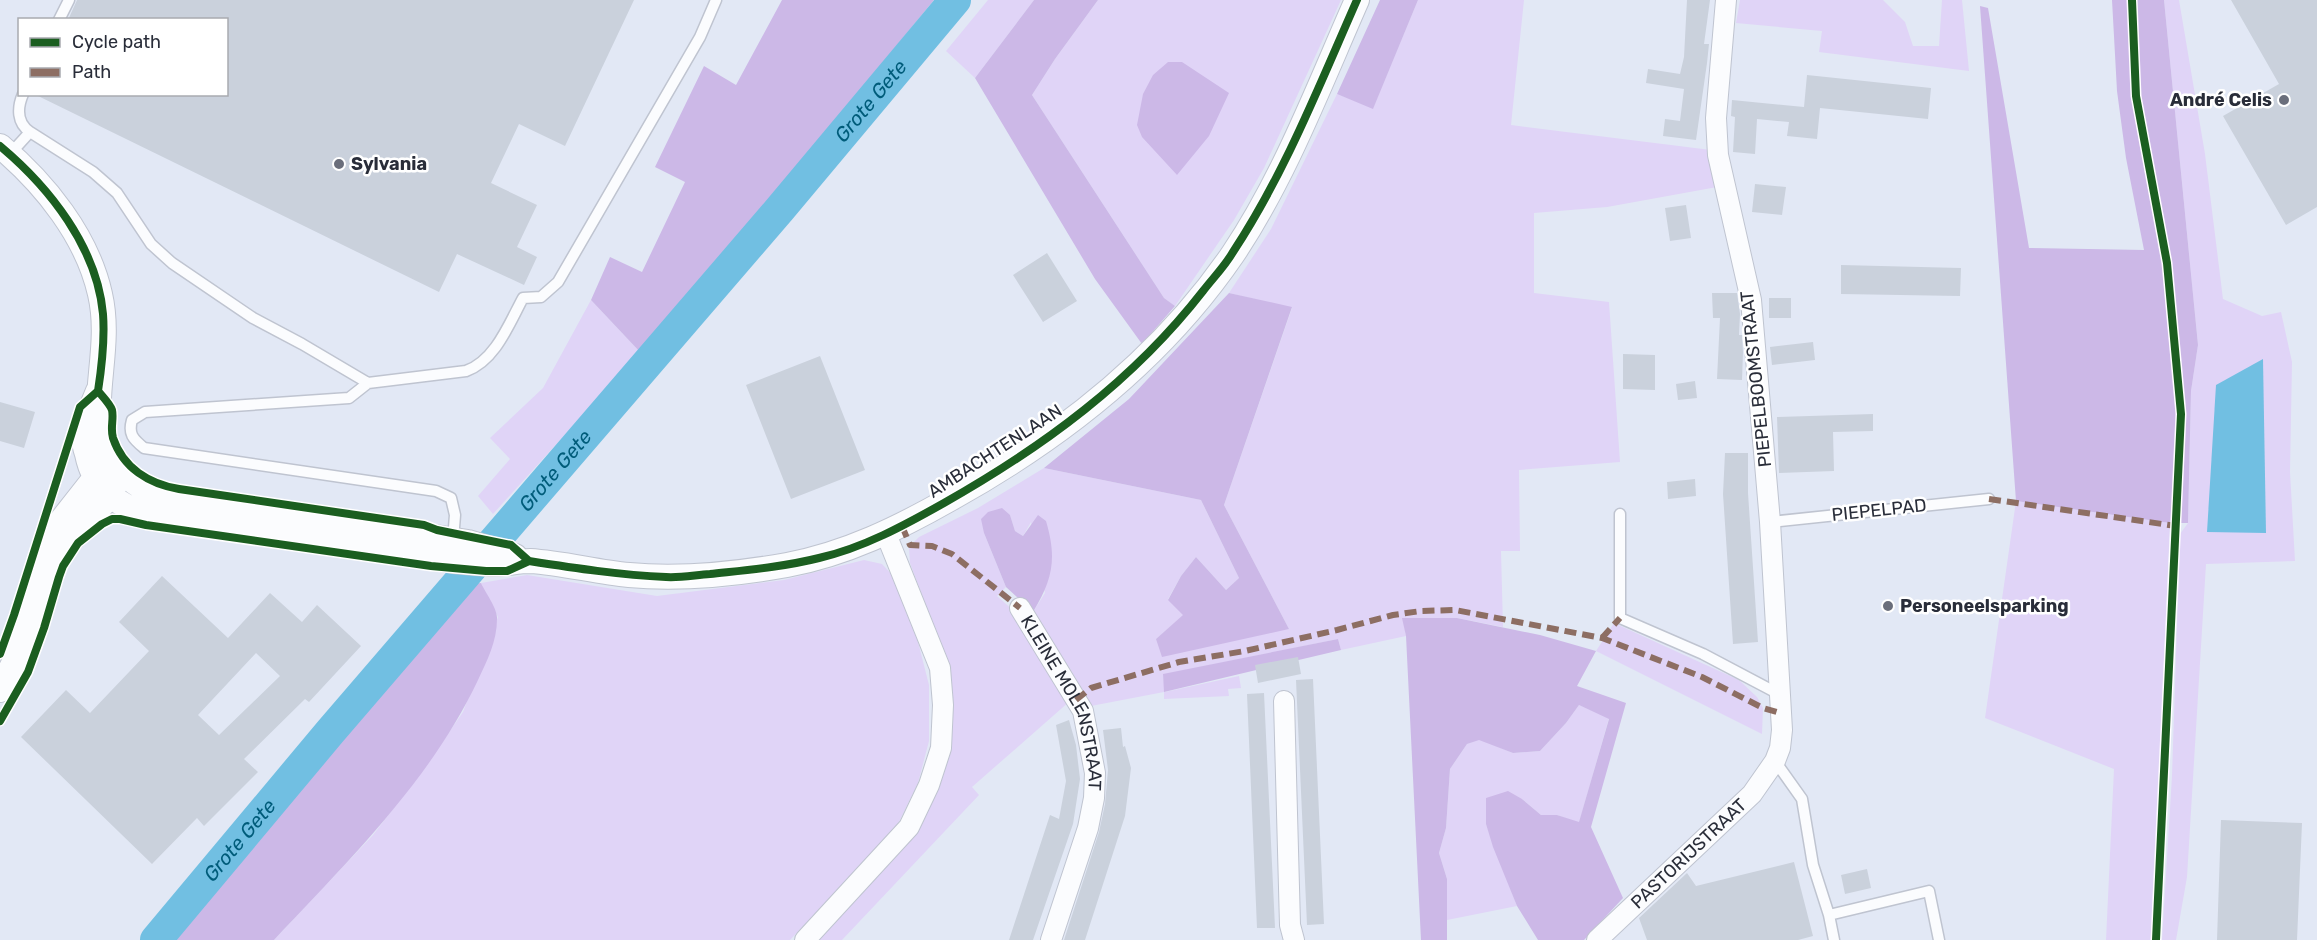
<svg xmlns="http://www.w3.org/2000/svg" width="2317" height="940" font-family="Rubik,sans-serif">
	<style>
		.green { fill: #e0d4f7 }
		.forest { fill: #ccb8e7 }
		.water { fill: #71bfe2 }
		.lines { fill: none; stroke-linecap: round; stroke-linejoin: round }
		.river { stroke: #71bfe2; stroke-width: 32 }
		.building { fill: #cad1dc; fill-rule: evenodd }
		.service-casing { stroke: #bfc4d0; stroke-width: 13 }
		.minor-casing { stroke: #bfc4d0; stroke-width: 22 }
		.tertiary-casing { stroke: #bfc4d0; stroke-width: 26 }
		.service { stroke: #fbfcfe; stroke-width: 10 }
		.minor { stroke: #fbfcfe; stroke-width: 20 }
		.tertiary { stroke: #fbfcfe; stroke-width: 24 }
		.quiet { stroke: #8d6e63; stroke-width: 6; stroke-dasharray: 12 6; stroke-linecap: butt }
		.cycleway-casing { stroke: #fff; stroke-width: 11 }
		.cycleway { stroke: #1b5e20; stroke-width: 8 }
		.poi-dot { fill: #6a6e7b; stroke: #fff; stroke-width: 2 }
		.labels { text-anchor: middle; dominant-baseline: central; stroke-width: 5; stroke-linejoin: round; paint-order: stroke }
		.poi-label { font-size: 18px; font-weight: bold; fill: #292d39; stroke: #fff; text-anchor: start }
		.street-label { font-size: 18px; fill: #292d39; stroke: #fff }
		.water-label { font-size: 20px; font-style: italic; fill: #005c7a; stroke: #fff }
	</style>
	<rect width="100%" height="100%" fill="#e2e8f5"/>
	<path class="green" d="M988 0H1034L975 78 946 51Z
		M1098 0H1341L1264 168 1234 220 1175 306 1164 298 1032 95 1055 59Z
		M1418 0H1524L1511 125 1711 150 1717 187 1607 207 1534 213V293L1609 302 1620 462 1519 470 1520 551H1501L1503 627 1457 618H1403L1406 636 1341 650 1338 639 1163 675 1165 692 1239 676 1241 688 1228 689 1229 696 1164 699V692L1091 706 1072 672 1033 612 1045 593 1031 522 1023 536 1015 531 1010 515 984 533 1006 587 997 596 1014 611 1070 701 972 787 979 795 842 940H819L914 834 931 803 943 770 946 660 910 563 909 547 919 537 978 508 1044 468 1201 500 1239 578 1226 590 1196 557 1181 576 1168 599 1184 615 1156 639 1289 629 1224 505 1292 308 1229 293 1271 229 1337 94 1373 108Z
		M1740 0H1883L1905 22 1913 46H1939L1942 0H1962L1969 71 1819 52 1822 31 1736 23Z
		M2164 0H2179L2205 154 2223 299 2262 316 2281 312 2292 362 2290 472 2295 561 2206 564 2187 877 2176 940H2162L2172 776 2180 534 2188 523 2191 391 2198 345Z
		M591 300 640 352 493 514 478 496 510 459 490 438 543 388Z
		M2016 501 2170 523 2152 940H2106L2114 769 1985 718Z
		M864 560 882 564 895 578 918 642 929 685V741L918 783 896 828 790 940H274L373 835 423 770 463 712 498 617 481 583 527 575 657 596 784 580Z
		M1614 623 1739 680 1757 697 1763 708 1762 734 1596 651Z
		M1579 705 1609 718 1579 823 1557 815H1541L1522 799 1486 824 1517 906 1447 920V879L1439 853 1446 828 1450 769 1467 744 1479 739 1513 753 1540 751 1566 723Z"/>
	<path class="forest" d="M782 0H934L829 128 640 352 591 300 610 257 642 272 685 182 655 167 704 66 736 85Z
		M1034 0H1098L1055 59 1032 95 1164 298 1175 306 1142 344 1095 279 975 78Z
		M1380 0H1418L1373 109 1337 94Z
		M2112 0H2164L2198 345 2191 391 2188 523H2170L2016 501 1980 6 1988 8 2029 248 2144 250 2126 158 2117 91Z
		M1168 62H1182L1229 93 1209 136 1177 175 1142 137 1137 125 1143 94 1153 75Z
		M1229 293 1292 307 1224 505 1289 629 1162 657 1156 639 1183 615 1168 600 1181 576 1196 557 1226 590 1239 578 1201 500 1044 468 1129 399Z
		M1002 508 1010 515 1015 531 1023 536 1038 515 1046 521C1057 558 1053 579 1033 612L1006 587 984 533 981 519 988 512Z
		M481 583C485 592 498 609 497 619 497 641 487 661 478 680 431 780 349 860 274 940H156L330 732 458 585Z
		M1402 618H1457L1540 635 1596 651 1577 686 1626 703 1591 827 1623 898 1584 940H1538L1517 906 1493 847 1486 824V798L1508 791 1522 799 1541 815H1557L1579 822 1609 719 1579 705 1566 723 1540 751 1513 753 1479 740 1467 744 1450 769 1446 828 1439 853 1447 879V940H1421L1406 636Z
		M1338 639 1341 650 1164 692 1163 674Z"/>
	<path class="water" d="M2263 359 2266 533 2207 532 2216 385Z"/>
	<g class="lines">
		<path class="river" id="s1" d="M156 940 330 732 780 209 955 0"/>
	</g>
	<path class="building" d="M77 0H634L565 146 519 124 491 183 537 205 517 247 537 257 524 285 457 254 439 292 34 94H226V20H68Z
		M1687 0H1710L1704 44H1709L1707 63 1696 140 1663 136 1665 119 1680 121 1684 89 1646 83 1648 69 1680 74 1684 57Z
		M2231 0H2317V207L2286 225 2223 116 2279 84Z
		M1807 75 1931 88 1928 119 1820 108 1817 139 1787 136 1789 122 1757 119 1755 154 1733 152 1735 117 1731 116 1732 100 1804 107Z
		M1755 184 1786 187 1782 215 1752 212Z
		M1686 205 1691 238 1670 241 1665 208Z
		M1047 253 1077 301 1043 322 1013 275Z
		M1841 265 1961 268 1960 296 1841 294Z
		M1712 293H1737L1740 314 1739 335H1742L1743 352 1742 380 1717 379 1720 318H1713Z
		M1769 298H1791V318H1769Z
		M1813 342 1815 360 1772 365 1770 347Z
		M1623 354 1655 355V390L1623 389Z
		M820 356 865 470 791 499 746 385Z
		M1695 381 1697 398 1678 400 1676 384Z
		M0 402 35 412 24 448 0 441Z
		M1873 414V431L1833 432 1834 471 1779 473 1777 417Z
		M1725 453H1748V493L1758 642 1733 644 1723 494Z
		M1695 479 1696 496 1668 499 1667 482Z
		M162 576 228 638 270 593 302 622 317 605 361 646 309 702 305 699 244 759 258 772 204 826 197 818 152 864 21 737 66 690 90 713 149 651 119 622ZM256 653 280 676 219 735 198 715Z
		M1298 657 1301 674 1258 683 1255 665Z
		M1313 679 1324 924 1307 925 1296 680Z
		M1264 693 1275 928H1257L1247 694Z
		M1069 720 1076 745 1080 779 1073 824 1033 940H1009L1050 815 1059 819 1066 781 1056 725Z
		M1121 728 1123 747 1125 746 1131 768 1125 816 1085 940H1064L1099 832 1105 804 1108 770 1103 730Z
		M2221 820 2302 823 2297 940H2217Z
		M1794 862 1813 936 1798 940H1647L1639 918 1687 873 1696 886Z
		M1867 869 1871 888 1845 894 1841 875Z"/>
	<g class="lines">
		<g class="service-casing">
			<path id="service" d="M59 20 69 0
				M23 94C17 108 17 123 30 132
				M10 154 30 132 93 172 117 193 151 244 172 263 253 318 302 344 368 383
				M1620 514V618L1703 654 1779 694
				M1770 522 1989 499
				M453 540 455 515 451 498 436 491 144 448C133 439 128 434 132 420L145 412 349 398 368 383 466 371C495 361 509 324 523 298L541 297 558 282 700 37 716 0
				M1775 761 1802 799 1813 865 1829 915 1834 940
				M1829 915 1929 891 1939 940"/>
		</g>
		<g class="minor-casing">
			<g id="minor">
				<path id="s2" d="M1020 608 1083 711 1095 773 1094 798 1088 828 1051 940"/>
				<path d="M1284 701 1290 925 1294 940"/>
				<path d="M805 940 909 827 929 785 941 748 943 705 940 668 886 534"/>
				<path id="s3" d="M1597 940 1752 794 1775 761 1780 748 1782 730 1770 522 1751 300 1718 155 1716 118 1726 0"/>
			</g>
		</g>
		<g class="tertiary-casing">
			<path id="tertiary" d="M0 146C45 184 87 236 100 294 118 372 61 445 153 494L468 542 515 556
				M98 391C92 406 85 420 84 436 83 441 85 448 87 454 94 489 116 505 149 515L453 561C467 562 481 564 494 564 506 564 518 561 530 561 563 563 596 572 629 575 681 580 736 574 787 565 846 554 899 528 950 499 1060 438 1162 358 1233 254 1285 176 1319 86 1357 0
				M48 571 60 552 110 496 116 483
				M0 690 14 662 26 631 40 583 43 557 57 526 94 479 109 476"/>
		</g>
		<use href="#service" class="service"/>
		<use href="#minor" class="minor"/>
		<use href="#tertiary" class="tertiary"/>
		<path class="quiet" d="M1989 499 2176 526
			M902 526 910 545 932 546 952 554 1020 608
			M1602 638 1620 618
			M1076 700 1091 688 1179 662 1245 651 1337 630 1393 615 1421 611 1455 610 1602 638 1702 677 1763 708 1780 713"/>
		<g class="cycleway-casing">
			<path id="cycleway" d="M2132 0 2136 96 2167 263 2181 414 2156 940
				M0 146C49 187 97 247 103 314 105 340 102 365 98 391
				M98 391C102 396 110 404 112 410 114 419 110 428 113 438 123 468 149 484 179 489L424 525 437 530 511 545 529 561
				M529 561C574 568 620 575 666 577 680 578 695 575 710 574 746 570 783 567 819 558 863 548 905 525 944 503 1043 447 1133 381 1203 291 1213 278 1225 266 1233 252 1285 173 1319 86 1357 0
				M0 654 14 615 80 407 98 391
				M0 721 28 672 44 628 59 577 63 566 78 543 102 524 112 519H120L146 525 431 566 486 571H507L529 561"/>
		</g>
		<use href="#cycleway" class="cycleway"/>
	</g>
	<g class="poi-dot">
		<circle cx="2284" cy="100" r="6"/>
		<circle cx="339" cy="164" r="6"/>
		<circle cx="1888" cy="606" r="6"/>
	</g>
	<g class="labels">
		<g class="poi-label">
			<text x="2272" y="100" text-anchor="end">André Celis</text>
			<text x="351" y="164">Sylvania</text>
			<text x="1900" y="606">Personeelsparking</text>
		</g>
		<g class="street-label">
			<text transform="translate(1756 379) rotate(-96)">PIEPELBOOMSTRAAT</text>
			<text transform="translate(995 451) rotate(-33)">AMBACHTENLAAN</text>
			<text transform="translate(1879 510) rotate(-6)">PIEPELPAD</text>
			<text stroke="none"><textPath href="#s2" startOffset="106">KLEINE MOLENSTRAAT</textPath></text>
			<text stroke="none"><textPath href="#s3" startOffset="126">PASTORIJSTRAAT</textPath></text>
		</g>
		<g class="water-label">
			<text stroke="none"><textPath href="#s1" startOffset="1102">Grote Gete</textPath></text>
			<text stroke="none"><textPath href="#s1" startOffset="616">Grote Gete</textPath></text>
			<text stroke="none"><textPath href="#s1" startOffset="130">Grote Gete</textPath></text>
		</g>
	</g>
	<rect x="18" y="18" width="210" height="78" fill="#ffffff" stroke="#a9abb0" stroke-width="1.5"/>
	<rect x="30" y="38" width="30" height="9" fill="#1b5e20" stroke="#a9abb0" stroke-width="1.5"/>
	<text x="72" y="48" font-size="18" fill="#292d39">Cycle path</text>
	<rect x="30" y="68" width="30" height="9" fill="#8d6e63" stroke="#a9abb0" stroke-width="1.5"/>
	<text x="72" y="78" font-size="18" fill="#292d39">Path</text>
</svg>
